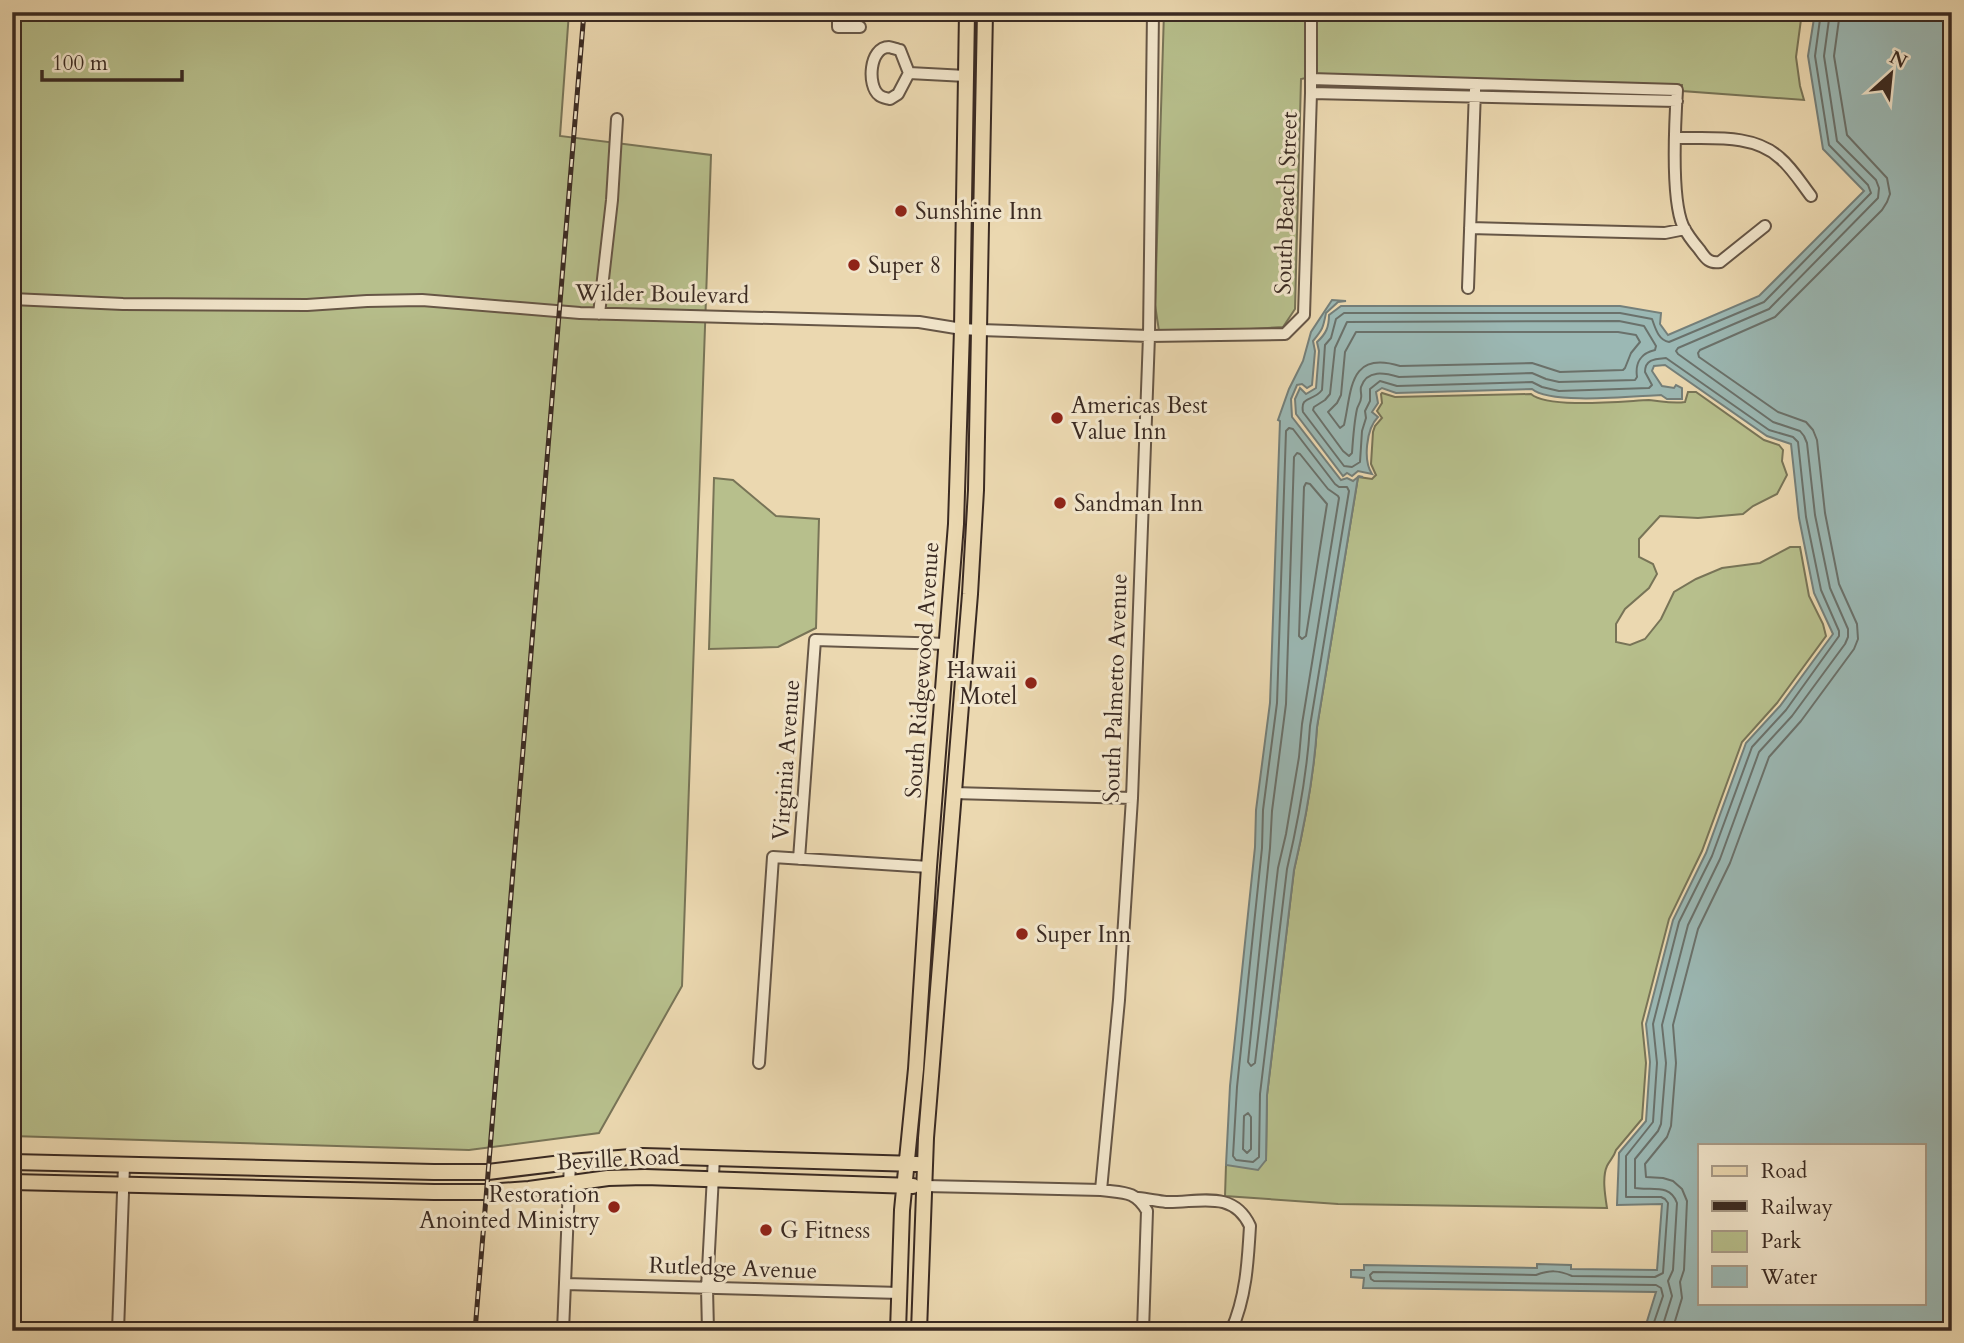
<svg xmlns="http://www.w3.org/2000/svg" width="1964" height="1343" font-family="Cardo,serif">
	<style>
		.green { fill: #b7bf8c; stroke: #787457; stroke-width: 2 }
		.water { fill: #9bb8b4; stroke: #747f7a; stroke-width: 2; fill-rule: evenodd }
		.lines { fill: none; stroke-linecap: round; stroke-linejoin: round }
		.shore { stroke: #6a716b; stroke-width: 2 }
		.minor-casing { stroke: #665646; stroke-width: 14 }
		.major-casing { stroke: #3a2a22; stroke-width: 18 }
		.minor { stroke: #f2e6cc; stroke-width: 10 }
		.major { stroke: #ebd8b0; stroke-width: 14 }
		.rail-casing { stroke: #3a2a22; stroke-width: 5 }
		.rail { stroke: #f2e6cc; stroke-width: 2.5; stroke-dasharray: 8; stroke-linecap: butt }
		.poi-dot { fill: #8f2418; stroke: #f2e6cc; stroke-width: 2.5 }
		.labels { text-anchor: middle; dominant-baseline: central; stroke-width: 6; stroke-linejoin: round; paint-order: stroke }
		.street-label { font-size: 23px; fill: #3a2a22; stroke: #f2e6cc }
		.poi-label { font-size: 23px; fill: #3a2a22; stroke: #f2e6cc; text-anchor: start }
	</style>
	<rect width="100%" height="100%" fill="#ebd8b0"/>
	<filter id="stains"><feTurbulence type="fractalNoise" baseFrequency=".00286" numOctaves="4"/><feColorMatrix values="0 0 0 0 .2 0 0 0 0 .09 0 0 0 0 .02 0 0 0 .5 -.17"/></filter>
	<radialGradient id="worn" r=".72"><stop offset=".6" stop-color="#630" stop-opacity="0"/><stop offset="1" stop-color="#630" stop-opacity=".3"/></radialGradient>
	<path class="green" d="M12 12H569L560 136 711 155 682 986 599 1133 469 1150 12 1136Z
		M1164 12H1306V78L1301 79 1295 309 1283 327 1251 329 1159 331 1155 305Z
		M1316 12H1802L1796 57 1800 86 1804 100 1682 91V85L1316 74Z
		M1688 392H1696L1764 440 1779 445 1783 450 1782 461 1787 475 1777 494 1753 506 1743 514 1698 518 1660 516 1639 539V557L1653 564 1657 574 1649 588 1625 609 1616 624V642L1630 645 1645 639 1661 619 1674 592 1696 579 1722 568 1760 563 1790 547H1800L1809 596 1823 624 1826 636 1777 703 1742 742 1702 851 1669 919 1642 1023 1646 1063 1642 1119 1616 1150C1614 1157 1610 1160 1607 1166 1602 1177 1605 1195 1607 1208L1338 1204 1225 1196 1226 1165 1266 1160 1267 1095 1294 870C1305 823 1314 775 1317 727L1358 477 1372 479 1376 475 1371 464 1373 432 1375 426 1382 418 1377 411 1382 403 1381 394 1382 393 1395 397 1531 394C1548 409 1624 401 1649 400 1661 401 1672 404 1685 402Z
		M714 478 733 480 776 516 819 519 816 628 778 647 709 649Z"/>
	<path class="water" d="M1815 12H1952V1331H1644L1656 1292 1363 1288 1364 1278 1351 1277V1270H1364V1265L1537 1268V1264L1571 1265V1269L1657 1270 1662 1204 1617 1205 1619 1153 1646 1121 1650 1062 1646 1024 1673 920 1706 853 1746 743 1780 706 1833 634 1814 593 1799 518 1791 444 1767 436 1665 365 1654 366 1652 371 1662 386 1674 388 1676 385 1682 388V399H1667L1661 395C1634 396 1551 405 1532 389L1396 393 1382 388 1376 392 1378 403 1372 412 1378 417C1366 429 1363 461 1372 474L1358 471 1352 476 1347 473 1343 476 1296 414 1295 399 1300 388 1306 394 1316 388 1319 351 1317 342C1326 334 1329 327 1329 315L1341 306H1620L1661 313 1660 324 1668 335 1759 296 1864 191 1823 149 1808 56ZM1924 1145V1303H1700V1145Z
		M1332 300 1346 301 1338 302 1326 313C1323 328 1323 329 1313 341L1315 351 1312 385 1307 388 1302 384 1297 385 1291 399 1292 417 1341 480 1347 478 1353 481 1359 476 1363 477H1358L1317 727C1314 775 1305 823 1294 870L1267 1095 1266 1160 1258 1170 1226 1165 1230 1086 1255 847 1256 810 1270 703 1280 421 1278 420 1289 389 1303 361 1311 332Z"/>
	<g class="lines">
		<path class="shore" d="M1619 321 1644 326 1656 346 1655 350C1641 353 1635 363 1637 377L1635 380 1559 382 1546 379 1532 373 1399 377C1385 373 1367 369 1361 387 1360 391 1362 395 1361 398 1361 402 1358 405 1357 409 1354 423 1353 438 1352 453L1349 456 1343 451 1313 410 1314 407 1325 400 1330 394 1335 348 1347 322Z
			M1356 332H1618L1636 335 1640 342 1631 353 1625 368 1623 370 1560 372 1532 363 1400 366C1348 350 1352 391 1344 425L1340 428 1328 412 1337 403 1341 395 1345 352Z
			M1289 428 1293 429 1335 484 1339 487H1347L1349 491 1310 726C1307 774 1298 822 1287 869L1260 1094 1259 1157 1253 1162 1236 1160 1233 1156 1237 1087 1262 848 1263 810 1277 703 1286 431Z
			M1297 453 1300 454 1328 489 1338 496 1339 498 1302 724 1299 757 1286 834 1278 868 1255 1063 1251 1066 1248 1062 1270 848 1272 811 1286 704 1294 457Z
			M1306 483 1310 484 1327 504 1306 636 1302 639 1299 636 1304 487Z
			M1248 1113 1251 1117V1149L1247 1153 1243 1149 1244 1116Z
			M1651 1331 1663 1296 1661 1288 1656 1285 1374 1281 1371 1279 1370 1275 1373 1272 1536 1275C1550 1270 1558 1270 1572 1276L1655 1277 1663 1273 1668 1203 1665 1199 1661 1197H1626V1156L1653 1122 1657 1063 1653 1024 1679 922 1712 856 1752 747 1786 710 1839 636V631L1821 590 1806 517 1798 442 1793 437 1769 430 1666 358C1655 359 1645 359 1645 372L1652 385 1649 388 1559 391 1542 387 1532 382 1397 386 1380 381 1370 389V401L1365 411 1366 418 1362 431 1360 462 1352 467 1344 466 1303 412C1300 395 1313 402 1322 390L1325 345 1331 338 1336 319 1344 313H1620L1652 319C1655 327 1658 340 1669 342L1764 302 1871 193 1868 185 1829 145 1815 56 1821 12
			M1661 1331 1672 1296 1668 1281 1673 1270 1677 1203C1670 1183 1651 1191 1635 1188V1159L1658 1131 1661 1124 1666 1063 1662 1025 1688 925 1720 859 1759 752 1792 716 1845 644 1848 637V629L1830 588 1815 515 1807 443 1804 436 1800 431 1773 422 1678 354 1676 351 1678 348 1769 309 1878 198 1879 188 1876 180 1837 141 1824 56 1830 12
			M1672 1331 1682 1298 1680 1282 1684 1270 1687 1201 1682 1189 1673 1181 1663 1178 1646 1177 1645 1164 1667 1137 1671 1126 1676 1063 1673 1025 1698 929 1730 863 1769 757 1801 721 1854 649 1858 639 1857 624 1839 584 1825 513 1817 440 1813 430 1806 422 1778 412 1699 357 1698 353 1700 350 1775 317 1882 210 1887 202 1890 194 1887 178 1847 135 1834 56 1840 12"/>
		<g class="minor-casing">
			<path id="minor" d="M838 12V27H860
				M909 73 898 94 890 99C887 98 882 98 879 95 867 86 869 47 889 47 890 47 899 50 900 50L909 73 966 76
				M1311 79 1677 90C1675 122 1671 199 1683 226 1687 234 1693 242 1699 249 1705 257 1708 264 1720 262L1765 226
				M1311 93 1677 101
				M1676 138C1710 139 1753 133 1780 158 1792 168 1801 183 1811 196
				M1470 228 1665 233 1685 229
				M1468 288 1475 90
				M12 299 123 304 307 305 367 301 422 300 580 313 919 322 962 329 980 330 1149 336 1285 334 1304 315 1311 93V12
				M599 314 612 200 617 119
				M953 793 1132 798
				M799 859 815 640 948 644
				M759 1063 773 857 929 867
				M925 1186 1101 1190C1123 1193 1135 1190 1147 1211L1143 1331
				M1101 1190 1119 1000 1132 798 1149 336 1153 12
				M1138 1198C1148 1199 1157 1201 1166 1202 1198 1203 1233 1189 1250 1226 1248 1261 1246 1298 1231 1331
				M565 1284 900 1293
				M118 1331 124 1165
				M563 1331 570 1162
				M708 1331 707 1288 714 1157"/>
		</g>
		<g class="major-casing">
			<path id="major" d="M12 1162 434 1172H488L570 1162 643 1156 917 1164
				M12 1182 434 1192H486L529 1189 608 1178 645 1177 913 1186
				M898 1331 902 1210 916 1069 929 867 956 524 962 329 967 12
				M919 1331 926 1138 970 594 976 490 985 12"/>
		</g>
		<use href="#minor" class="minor"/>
		<use href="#major" class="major"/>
		<g class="rail-casing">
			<path id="rail" d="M475 1331 584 12"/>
		</g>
		<use href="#rail" class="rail"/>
	</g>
	<g class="poi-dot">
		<circle cx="901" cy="211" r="7"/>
		<circle cx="854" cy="265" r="7"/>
		<circle cx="1057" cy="418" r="7"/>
		<circle cx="1060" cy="503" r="7"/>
		<circle cx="1031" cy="683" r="7"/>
		<circle cx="1022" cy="934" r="7"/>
		<circle cx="614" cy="1207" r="7"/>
		<circle cx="766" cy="1230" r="7"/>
	</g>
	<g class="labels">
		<g class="street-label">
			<text transform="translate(1286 203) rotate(-88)">South Beach Street</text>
			<text transform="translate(662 294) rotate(1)">Wilder Boulevard</text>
			<text transform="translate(922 670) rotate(-86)">South Ridgewood Avenue</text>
			<text transform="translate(1115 688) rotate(-88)">South Palmetto Avenue</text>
			<text transform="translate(786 760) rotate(-86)">Virginia Avenue</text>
			<text transform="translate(618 1159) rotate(-3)">Beville Road</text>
			<text transform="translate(733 1268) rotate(2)">Rutledge Avenue</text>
		</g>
		<g class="poi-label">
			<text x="915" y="211">Sunshine Inn</text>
			<text x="868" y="265">Super 8</text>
			<text x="1071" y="405">Americas Best<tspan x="1071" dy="26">Value Inn</tspan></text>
			<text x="1074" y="503">Sandman Inn</text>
			<text x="1017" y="670" text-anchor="end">Hawaii<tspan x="1017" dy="26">Motel</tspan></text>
			<text x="1036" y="934">Super Inn</text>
			<text x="600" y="1194" text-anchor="end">Restoration<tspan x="600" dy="26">Anointed Ministry</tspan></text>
			<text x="780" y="1230">G Fitness</text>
		</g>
	</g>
	<rect width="1964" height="1343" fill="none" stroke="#ebd8b0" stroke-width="42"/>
	<rect x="14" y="14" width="1936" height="1315" fill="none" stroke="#3a2a22" stroke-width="3.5"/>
	<rect x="21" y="21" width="1922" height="1301" fill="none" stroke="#3a2a22" stroke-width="2"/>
	<rect x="1698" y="1144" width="228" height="161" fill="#f2e6cc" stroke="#a89b88" stroke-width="2"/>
	<rect x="1712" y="1166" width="35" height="10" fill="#ebd8b0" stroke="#a89b88" stroke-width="2"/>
	<text x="1761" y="1178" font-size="21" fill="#3a2a22">Road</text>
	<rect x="1712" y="1201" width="35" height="10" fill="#3a2a22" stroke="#a89b88" stroke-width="2"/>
	<text x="1761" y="1214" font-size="21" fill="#3a2a22">Railway</text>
	<rect x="1712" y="1231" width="35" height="21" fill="#b7bf8c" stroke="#a89b88" stroke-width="2"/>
	<text x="1761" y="1248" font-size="21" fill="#3a2a22">Park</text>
	<rect x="1712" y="1266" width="35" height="21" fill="#9bb8b4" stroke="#a89b88" stroke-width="2"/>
	<text x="1761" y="1284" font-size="21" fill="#3a2a22">Water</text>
	<g transform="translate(1891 74) rotate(27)" stroke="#f2e6cc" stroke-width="5" paint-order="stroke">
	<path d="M0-5L12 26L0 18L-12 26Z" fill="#3a2a22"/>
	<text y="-10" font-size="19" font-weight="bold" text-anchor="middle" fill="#3a2a22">N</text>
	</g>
	<path d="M42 70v10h140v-10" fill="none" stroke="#3a2a22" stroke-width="3.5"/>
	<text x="52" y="70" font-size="21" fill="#3a2a22" stroke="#f2e6cc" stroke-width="5" paint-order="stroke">100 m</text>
	<rect width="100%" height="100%" filter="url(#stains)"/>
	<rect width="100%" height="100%" fill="url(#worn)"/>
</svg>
